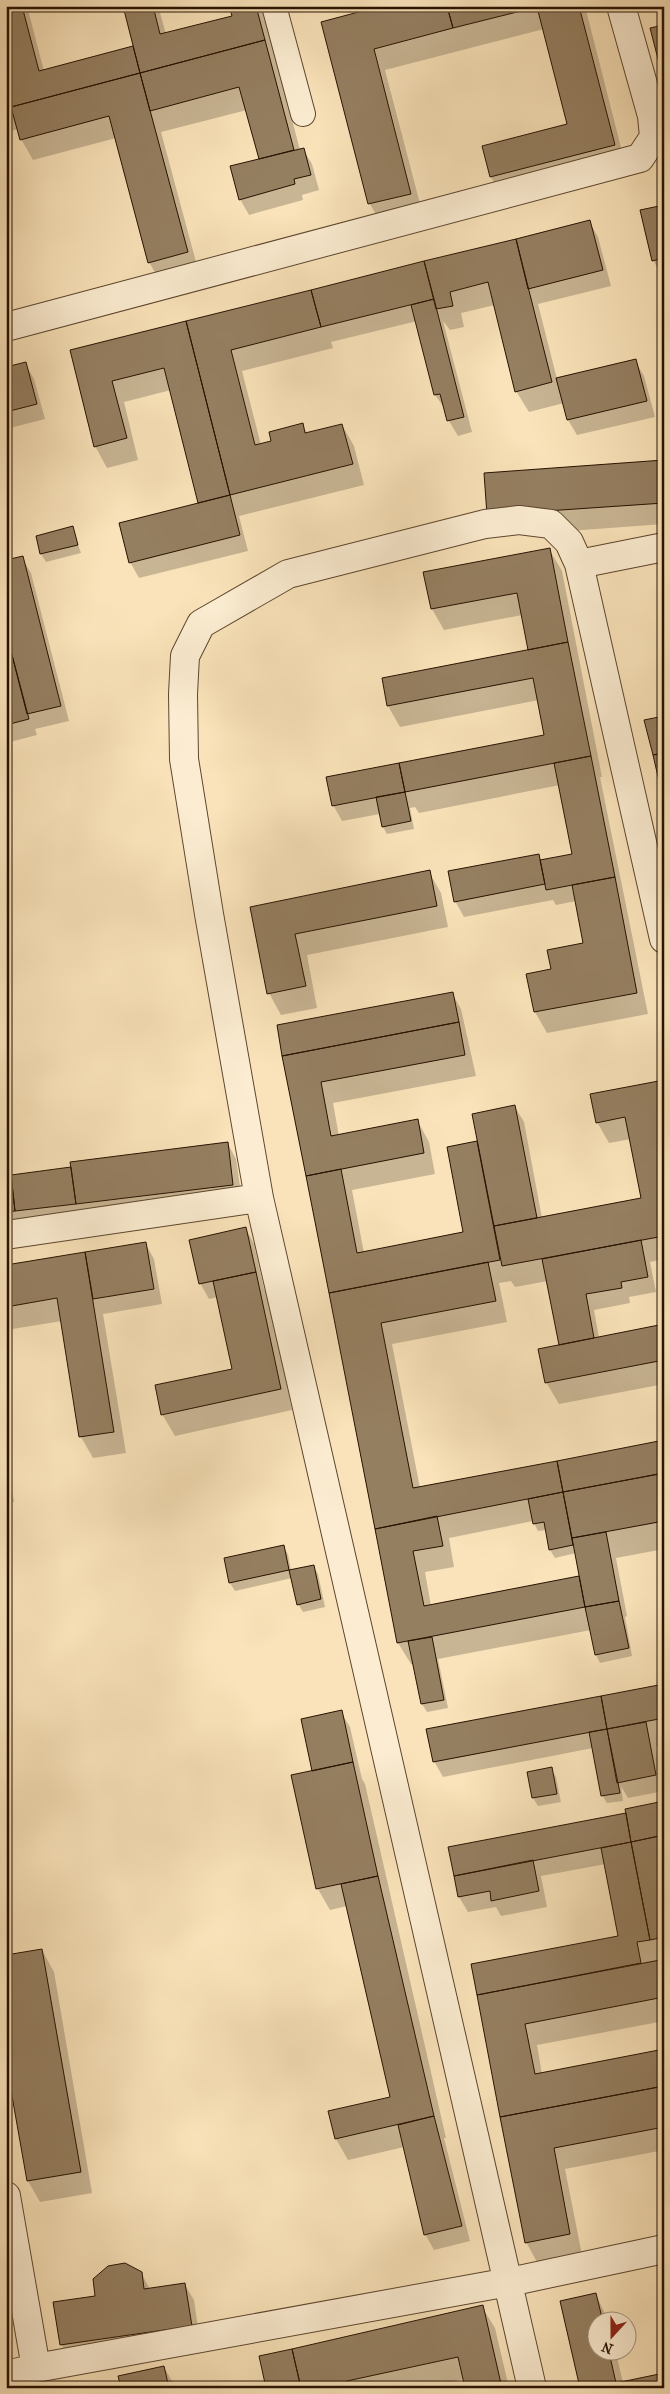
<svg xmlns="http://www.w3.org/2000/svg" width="670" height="2394" font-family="'IM FELL French Canon',serif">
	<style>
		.shadow { fill: #0003; fill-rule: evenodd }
		.building { fill: #957f61; stroke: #271200 }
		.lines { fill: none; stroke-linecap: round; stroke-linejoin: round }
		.service-casing { stroke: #5c462e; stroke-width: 26 }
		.minor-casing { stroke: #5c462e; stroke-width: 30 }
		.service { stroke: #fcedd2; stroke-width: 24 }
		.minor { stroke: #fcedd2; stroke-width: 28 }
	</style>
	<rect width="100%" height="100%" fill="#fae3ba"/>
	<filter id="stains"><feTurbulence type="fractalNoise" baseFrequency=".004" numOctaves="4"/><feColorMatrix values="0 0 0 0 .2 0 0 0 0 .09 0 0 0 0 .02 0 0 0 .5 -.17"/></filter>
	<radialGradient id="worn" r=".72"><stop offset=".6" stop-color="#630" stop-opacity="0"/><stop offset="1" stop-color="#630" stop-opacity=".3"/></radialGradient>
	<path class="shadow" d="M6 6H27L44 71 135 47 124 6H158L166 34 233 17 230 6H262L300 150 303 149 312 164 319 190 302 195 303 200 249 215 240 199 261 160 247 110 161 132 199 273 161 283 149 262 116 138 33 160 21 139 18 129 6 132Z
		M386 6H585L626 167 503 198 491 177 569 125 544 29 385 70 423 215 382 225 370 204 322 23Z
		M664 206V275L662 276 653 260Z
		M589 221 598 237 611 286 538 304 557 379 635 361 644 376 655 417 577 435 568 420 564 403 529 412 516 391 495 305 461 313 464 327 450 330 443 321 472 432 458 436 449 421 446 410 435 395 417 321 331 342 333 348 242 371 261 445 273 442 302 425 307 433 342 425 354 446 364 485 239 516 248 551 139 578 130 562 200 503 171 390 124 402 138 460 107 468 95 446 71 351Z
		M25 363 34 379 45 419 6 429V368Z
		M664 461V524L500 536 488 515Z
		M72 528 81 553 46 562 41 554 37 536Z
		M549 549 562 571 602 777H600L648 1014 547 1033 535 1012 552 970 585 944 576 901 556 905 553 900 464 917 455 901 538 855 541 861 574 855 560 785 419 813 415 807 410 808 414 829 387 834 383 827 380 814 342 821 333 805 545 736 539 700 400 727 388 706 529 651 522 615 444 630 432 609Z
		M6 558 7 561 22 558 31 573 69 721 35 729 37 735 6 743Z
		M429 872 441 893 448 927 307 955 317 1008 281 1015 269 993 251 908Z
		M452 993 461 1009 476 1076 333 1103 339 1136 417 1120 429 1142 435 1174 352 1190 364 1253 464 1233 448 1148 479 1142 515 1107 524 1122 542 1218 642 1199 631 1139 609 1143 597 1122 664 1082V1259L650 1262 656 1292 629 1297 630 1303 594 1310 599 1338 664 1326V1384L559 1404 546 1382 561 1346 548 1281 515 1287 511 1281 499 1283 507 1322 392 1344 420 1488 664 1441V1549L616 1558 627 1616 625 1617 632 1656 600 1663 596 1655 591 1630 438 1659 448 1708 427 1712 422 1704 414 1664H411L398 1643 284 1056ZM533 1521 538 1531 546 1530 550 1550 555 1558 576 1553 581 1577 431 1606 425 1572 454 1567 449 1538Z
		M228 1144 236 1159 242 1200 25 1226 21 1219 6 1221V1177L72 1168Z
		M246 1229 254 1244 264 1289 268 1294 292 1410 175 1436 162 1414 233 1370 218 1297 209 1299 200 1283Z
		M145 1243 154 1259 162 1304 103 1314 126 1453 93 1458 81 1437 62 1321 6 1330V1266Z
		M6 1458 14 1502 6 1503Z
		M283 1546 288 1554 291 1571 313 1566 318 1574 325 1607 303 1612 298 1604 292 1578 235 1591 230 1583Z
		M664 1685V1745L656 1747 664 1791 628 1798 621 1786 623 1801 607 1803 602 1795 593 1748 443 1777 434 1761Z
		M341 1712 350 1727 362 1779 365 1784 446 2138H444L470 2241 434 2250 425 2234 404 2147 348 2160 336 2139 330 2112 391 2098 347 1906 330 1910 318 1889 313 1771Z
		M551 1769 556 1777 561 1802 538 1806 533 1798 529 1773Z
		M664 1803V2021L537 2045 542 2074 664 2051V2150L565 2169 582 2255 538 2264 526 2242 472 1965 620 1937 606 1864 541 1876 547 1907 501 1916 496 1907 468 1912 459 1897 450 1848 627 1814Z
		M42 1950 54 1972 92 2193 40 2202 28 2181 6 2054Z
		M141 2273 150 2289 185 2285 194 2300 200 2342 70 2360 61 2344 97 2297Z
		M596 2295 609 2322H598V2352H616L623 2383 664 2388H581Z
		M482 2307 495 2328 509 2388H466L464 2379 425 2388H267Z
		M6 2327 14 2374 6 2375Z
		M164 2367 176 2388H122Z"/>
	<path class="building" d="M6 6H22L39 71 133 46 140 73 11 107 6 89Z
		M123 6H153L160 34 232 16 229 6H256L265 40 140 73Z
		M381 6H447L453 28 374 49 411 194 368 204 321 22Z
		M447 6H579L615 145 490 177 482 146 567 124 537 7 453 28Z
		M664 25V62L659 63 650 28Z
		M265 40 294 150 259 159 239 87 150 111 140 73Z
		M664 62V84L659 63Z
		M140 73 188 252 148 263 109 116 20 140 11 107Z
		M6 89 11 107 6 108Z
		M304 148 311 175 294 179 295 184 239 200 230 166Z
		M664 205V258L652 261 640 210Z
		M590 220 603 270 528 289 516 239Z
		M516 239 552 382 515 392 488 282 450 292 453 306 436 309 424 261Z
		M424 261 434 299 321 327 311 290Z
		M311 290 321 327 231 350 255 445 271 441 269 432 303 423 305 433 342 424 353 464 230 495 186 321Z
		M434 299 464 417 447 421 440 394 434 395 411 305Z
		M186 321 230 495 198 503 164 368 112 381 127 438 94 447 70 350Z
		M636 359 647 401 567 420 556 378Z
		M26 362 37 404 6 412V367Z
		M664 460V503L487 515 484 473Z
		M230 495 240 535 129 563 119 523Z
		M73 526 78 545 40 554 36 536Z
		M550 548 568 642 528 650 517 593 431 609 423 572Z
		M23 556 61 706 27 714 6 632V560Z
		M6 632 29 719 6 725Z
		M568 642 591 756 405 792 399 763 544 735 533 678 387 706 382 678Z
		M664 716V753L653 755 644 720Z
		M664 753V803L653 755Z
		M591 756 615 877 546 890 540 860 572 854 554 763Z
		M399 763 405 792 332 806 326 777Z
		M405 792 411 821 382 827 376 797Z
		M539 854 545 884 454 902 448 871Z
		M430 870 437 906 295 934 306 986 267 994 250 907Z
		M615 877 637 993 534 1012 526 974 551 969 547 950 583 943 572 885Z
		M453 992 459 1022 282 1056 277 1025Z
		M459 1022 465 1055 321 1082 331 1136 418 1119 424 1153 306 1176 282 1056Z
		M664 1080V1236L502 1266 494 1226 641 1198 625 1117 596 1123 590 1094Z
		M515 1105 537 1218 494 1226 472 1114Z
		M477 1141 500 1260 329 1293 306 1176 341 1169 357 1253 463 1232 447 1147Z
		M228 1142 233 1185 76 1204 70 1162Z
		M71 1167 76 1204 15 1211 11 1175Z
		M6 1175H11L15 1211 6 1212Z
		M246 1227 256 1272 199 1284 189 1240Z
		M641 1240 648 1277 621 1282 622 1288 586 1294 594 1338 559 1345 542 1259Z
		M146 1242 154 1289 93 1299 85 1252Z
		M85 1252 114 1432 79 1437 57 1298 6 1307V1265Z
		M488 1262 496 1301 381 1323 413 1488 557 1461 563 1492 375 1529 329 1293Z
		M256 1272 281 1389 161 1415 155 1385 232 1369 213 1281Z
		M664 1324V1360L545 1383 538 1349Z
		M664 1440V1473L563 1492 557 1461Z
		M664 1473V1521L572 1538 563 1492Z
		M563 1492 573 1545 549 1550 544 1522 533 1524 528 1499Z
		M437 1516 443 1546 413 1551 424 1606 579 1576 585 1607 397 1643 375 1529Z
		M606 1532 619 1601 585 1607 572 1538Z
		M284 1545 289 1570 229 1583 224 1558Z
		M314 1565 321 1599 297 1605 289 1570Z
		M619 1601 629 1648 595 1655 585 1607Z
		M432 1637 444 1700 421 1704 408 1641Z
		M664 1684V1718L607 1729 601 1696Z
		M601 1696 607 1729 433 1762 426 1729Z
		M342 1710 353 1762 312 1771 301 1719Z
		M646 1722 656 1775 617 1783 607 1729Z
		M607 1729 620 1793 601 1796 589 1732Z
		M353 1762 378 1876 316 1889 291 1775Z
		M552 1767 557 1794 532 1798 527 1772Z
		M664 1801V1835L631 1842 625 1809Z
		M626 1813 631 1842 454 1876 448 1847Z
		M664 1835V1937L650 1940 631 1842Z
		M631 1842 650 1940 637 1942 641 1963 477 1995 471 1964 618 1936 601 1848Z
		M533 1860 539 1891 491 1901 490 1891 458 1897 454 1876Z
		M378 1876 434 2116 335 2139 328 2111 390 2097 341 1884Z
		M42 1949 81 2172 27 2181 6 2062V1955Z
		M664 1952V1978L659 1953Z
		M660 1960 664 1978V1997L525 2024 535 2074 664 2049V2086L500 2117 477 1995Z
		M664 2086V2127L554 2148 570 2234 525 2243 500 2117Z
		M434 2116 462 2226 424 2235 398 2125Z
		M125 2263 142 2272 144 2289 185 2283 192 2326 60 2345 53 2302 95 2296 93 2279 108 2266Z
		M596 2293 603 2322H598V2352H609L616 2383 664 2373V2388H580L560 2301Z
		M483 2305 502 2388H465L458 2357 347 2381 349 2388H301L292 2349Z
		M292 2349 301 2388H266L259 2356Z
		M164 2366 169 2388H121L118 2376Z"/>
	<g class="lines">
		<g class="service-casing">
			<path id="service" d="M274 6 303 114"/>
		</g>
		<g class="minor-casing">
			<path id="minor" d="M6 327 640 158 654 137 652 116 621 6
				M664 547 579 564 664 939
				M6 1235 259 1198
				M6 2196 36 2368
				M6 2375 36 2368 509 2282 664 2249
				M532 2388 259 1198 209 914 184 759 183 694 185 656 201 624 288 574 485 524 519 520 551 524 569 542 579 564"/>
		</g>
		<use href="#service" class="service"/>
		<use href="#minor" class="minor"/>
	</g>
	<rect width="670" height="2394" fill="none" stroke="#fae3ba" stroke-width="25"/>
	<rect x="8" y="8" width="655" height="2379" fill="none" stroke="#271200" stroke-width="2.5"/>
	<rect x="12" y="12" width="645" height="2369" fill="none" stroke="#271200"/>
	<g transform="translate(612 2336) rotate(201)"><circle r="24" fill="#fcedd2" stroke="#a7957e"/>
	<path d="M0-4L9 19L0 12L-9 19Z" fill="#8f2418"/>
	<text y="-8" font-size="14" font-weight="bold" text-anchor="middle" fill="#271200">N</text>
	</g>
	<rect width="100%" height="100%" filter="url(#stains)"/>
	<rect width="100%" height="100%" fill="url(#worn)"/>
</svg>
